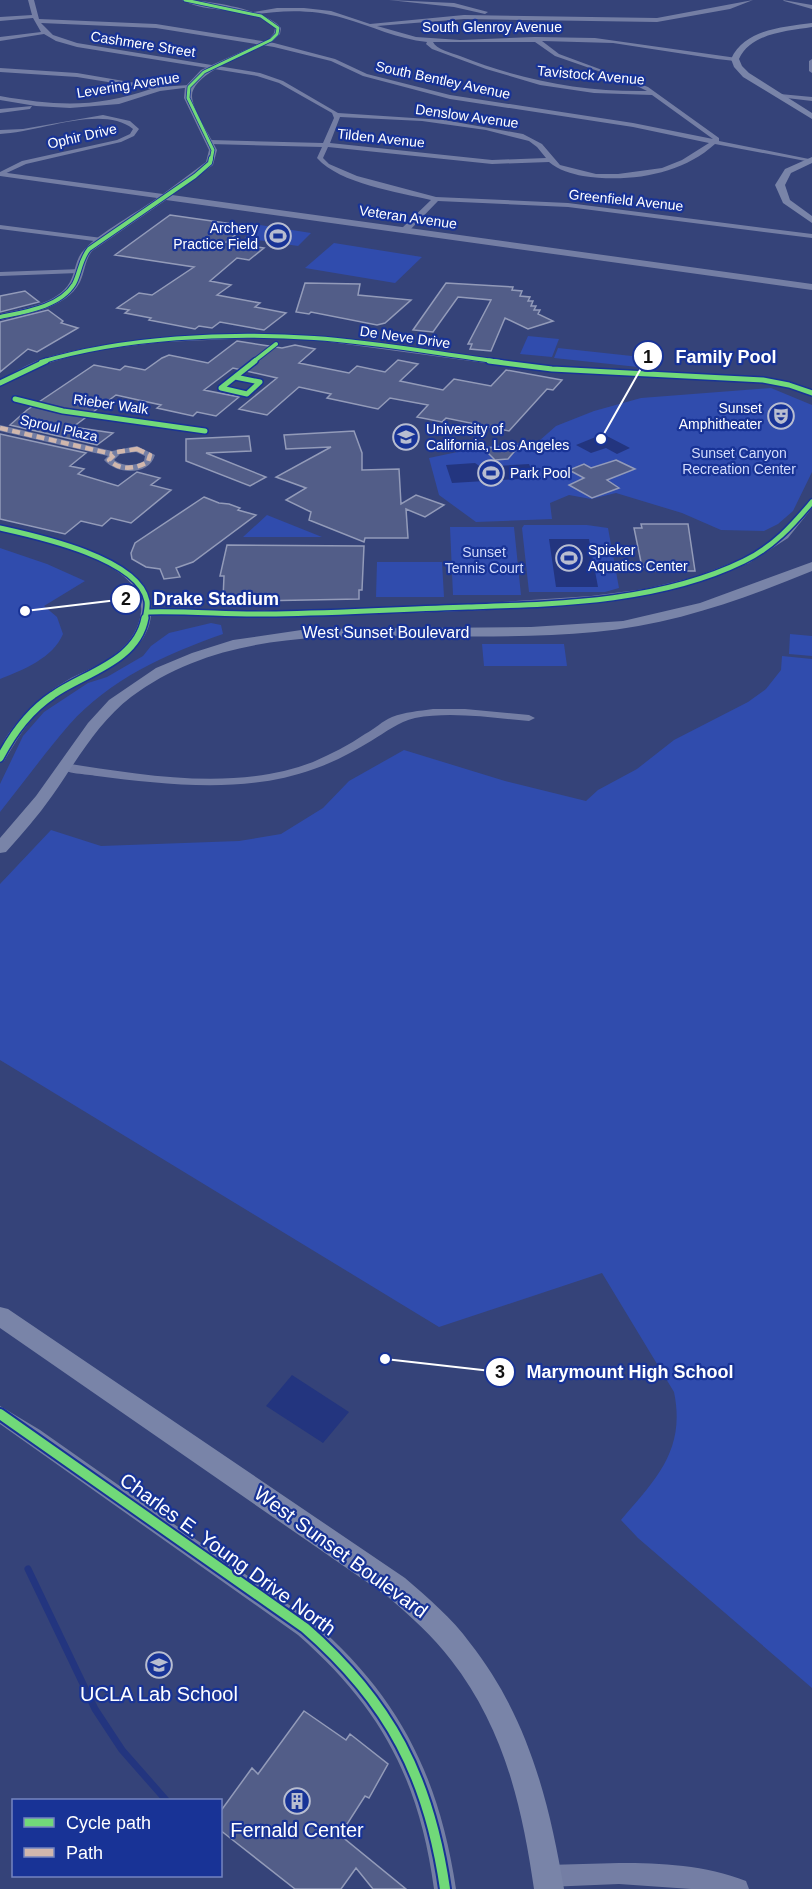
<svg xmlns="http://www.w3.org/2000/svg" width="812" height="1889" font-family="Arial,sans-serif">
	<style>
		.green { fill: #304cad }
		.water { fill: #23357f }
		.lines { fill: none; stroke-linecap: round; stroke-linejoin: round }
		.stream { stroke: #23357f; stroke-width: 7 }
		.building { fill: #525d88; stroke: #939bb9; stroke-width: 1.5 }
		.minor { fill: #747ea4; fill-rule: evenodd }
		.tertiary { fill: #747ea4; fill-rule: evenodd }
		.secondary { fill: #7984a8; fill-rule: evenodd }
		.quiet { stroke: #d1b7ad; stroke-width: 4.5; stroke-dasharray: 8 4.5; stroke-linecap: butt }
		.cycleway-far4-casing { stroke: #183396; stroke-width: 4.5 }
		.cycleway-far3-casing { stroke: #183396; stroke-width: 6 }
		.cycleway-far2-casing { stroke: #183396; stroke-width: 8 }
		.cycleway-far1-casing { stroke: #183396; stroke-width: 10 }
		.cycleway-casing { stroke: #183396; stroke-width: 14 }
		.cycleway-far4 { stroke: #71d979; stroke-width: 3 }
		.cycleway-far3 { stroke: #71d979; stroke-width: 4 }
		.cycleway-far2 { stroke: #71d979; stroke-width: 5 }
		.cycleway-far1 { stroke: #71d979; stroke-width: 7 }
		.cycleway { stroke: #71d979; stroke-width: 10 }
		.labels { text-anchor: middle; dominant-baseline: central; stroke-width: 4.5; stroke-linejoin: round; paint-order: stroke }
		.far-street-label { font-size: 14px; fill: #fff; stroke: #183396 }
		.far-poi-label { font-size: 14px; fill: #fff; stroke: #183396; text-anchor: start }
		.far-park-label { font-size: 14px; fill: #d2dbfc; stroke: #183396 }
		.street-label { font-size: 16px; fill: #fff; stroke: #183396 }
		.near-street-label { font-size: 20px; fill: #fff; stroke: #183396 }
		.near-poi-label { font-size: 20px; fill: #fff; stroke: #183396 }
		.leader { fill: none; stroke: #fff; stroke-width: 2 }
		.callout-dot { fill: #fff; stroke: #183396; stroke-width: 2 }
		.mark-label { font-size: 18px; text-anchor: middle; font-weight: bold; fill: #111 }
		.callout-label { font-size: 18px; text-anchor: middle; font-weight: bold; fill: #fff; stroke: #183396; stroke-width: 4.5; stroke-linejoin: round; paint-order: stroke }
	</style>
	<rect width="100%" height="100%" fill="#354379"/>
	<path class="green" d="M260 225 311 233 298 246 244 238Z
		M334 243 422 257 395 283 305 268Z
		M528 336 559 339 552 357 520 354Z
		M558 348 641 357 638 367 554 358Z
		M771 388 812 405V472L793 511 778 524 764 531 721 530 682 513 616 493 591 499 569 495 550 503 552 519 476 522 439 495 429 458 481 447 539 441 556 426 594 411 641 398Z
		M267 515 322 537H243Z
		M524 525H587L608 528 619 588 605 592H529L522 528Z
		M450 527H514L521 595H453Z
		M0 548 47 564 85 581 44 606 57 617 63 634C53 658 23 670 0 679Z
		M377 562H442L444 597H376Z
		M211 623 221 625 223 634C166 654 110 679 69 725 45 753 23 783 0 812V784L23 736 44 712 88 683 107 677 143 656 151 646 169 633Z
		M790 634 812 636V656L789 654Z
		M482 644H564L567 666H484Z
		M782 656 812 659V1688L638 1538 621 1520C656 1479 686 1450 674 1392L602 1273 439 1327 0 1060V884L51 830 101 846 239 841 281 834 323 808 349 781 404 750 505 781 586 801 598 790 637 769 674 740 748 702 766 689 781 670Z"/>
	<path class="water" d="M603 434 630 448 617 454 606 448 591 453 576 445Z
		M475 463 481 467 529 464 535 478 452 483 446 465Z
		M549 539H589L598 587H556Z
		M292 1375 349 1412 323 1443 266 1406Z"/>
	<g class="lines">
		<path class="stream" d="M28 1569 95 1709 122 1750 166 1800"/>
	</g>
	<path class="building" d="M170 215 247 226 226 242 264 248 249 260 237 258 210 281 231 285 217 295 260 303 255 307 286 313 264 330 220 322 212 328 199 326 195 329 149 320 151 318 125 313 129 310 117 308 139 293 152 295 194 267 115 255Z
		M305 283 360 284 358 295 411 300 385 323 377 325 311 312 309 314 296 312Z
		M446 283 513 287 512 290 522 291 520 296 530 297 528 301H533L531 306H536L534 310H540L538 314 553 321 528 329 505 318 491 351 470 349 472 344H468L491 300 458 297 433 332 413 330Z
		M25 291 39 302 0 312V296Z
		M48 310 63 321 61 323 78 328 37 352 28 349 0 372V322Z
		M237 341 282 348 295 345 315 349 299 363 349 373 357 366 385 372 398 360 418 364 400 381 443 390 454 379 491 386 506 370 562 380 553 390 547 389 509 431 446 418 442 422 417 417 428 405 390 398 378 409 327 398 331 394 299 387 267 415 239 409 277 378 233 368 204 390 239 397 216 416 197 412 193 416 157 408 161 405 116 395 73 427 113 433 97 445 10 425 27 410 94 365 120 370 125 366 145 370 162 358 169 355 208 363Z
		M354 431 362 453V470L399 469 401 504 416 495 444 505 425 517 406 509 408 538H365L364 542 309 520 311 512 286 500 306 488 276 477 331 447 286 449 284 435Z
		M0 434 86 453 70 466 84 469 78 474 118 486 137 472 160 478 151 485 171 490 131 523 111 518 102 526 81 521 65 534 0 519Z
		M249 436 251 451 206 453 266 477 250 486 186 461V439Z
		M519 446 508 459 495 460 483 448Z
		M616 460 635 469 607 480 619 488 592 498 569 485 584 478 569 470 584 464 591 468Z
		M204 497 219 503 229 504 240 508 238 510 256 515 193 562 176 568 180 577 164 579 160 569 146 567 132 559 131 553 135 543Z
		M641 524H688L695 571H651L650 567H642L634 528H642Z
		M227 545 364 546 362 590H359V599L251 601 223 599 224 576H220Z
		M304 1711 346 1740 350 1734 388 1764 369 1798 365 1796 340 1835 406 1889H373L356 1868 341 1889H295L220 1830V1812L252 1768 258 1774Z"/>
	<g class="lines">
		<path class="minor" d="M28 0H34L39 19 156 24 274 43 335 59 367 74 450 95 633 123 713 139 652 95 594 93 540 85 486 69 432 49 426 44 427 42C397 39 372 26 343 18 313 9 281 10 251 15L248 13 277 8H304L331 11 370 24 464 15 657 18 753 0 730 9 657 22 464 19 377 26 416 37 460 40 535 37 595 38 737 58 735 61 717 59 613 43 542 41 559 54 648 87 719 138V141L809 159 811 162 715 144C681 175 628 183 583 176 572 174 558 170 549 162L492 164 328 147 323 158 329 164 357 176 436 197 568 203 812 234V238L568 207 438 201 408 232H402V228L431 200C398 192 340 184 317 158L322 147 210 144 207 142 210 140 323 143 334 118 332 113 279 83 257 76 77 47 56 41 44 34 0 41V37L41 32 33 18 0 21V17L32 15ZM41 23 156 28 274 47 331 61 363 76 450 99 633 127 709 143 682 160 662 168 618 174H596L560 165 542 144 523 134 444 120 338 113 283 81 260 73 77 43 53 35ZM433 42H535L555 56 627 81 647 91C582 92 520 80 460 56 451 53 436 49 433 42ZM340 117 422 121 486 130 529 141 537 147 546 158 492 160 330 143Z
			M389 0 454 3 488 12 485 14 454 7Z
			M783 0 812 5V9L784 1Z
			M812 59V73L809 71V61Z
			M0 68 77 73 159 87 189 85 192 87 160 91 119 104 70 108 36 106 0 100V96C57 106 96 108 151 89L77 77 0 72Z
			M780 94 812 97V101L778 97Z
			M32 106 30 109 0 113V109Z
			M103 115 130 121 139 129 134 136 121 142 26 164 0 176V172L22 161 117 140 130 134 133 129C102 104 38 133 0 134V130L23 129Z
			M0 225 102 238 106 240 102 242 0 229Z
			M81 269 82 271 78 273 0 276V272Z
			M253 334 315 336 552 366 763 377 792 383 812 390V396L787 387 763 383 552 372 315 340 253 338 163 342 89 351 45 364 0 386V380C14 373 27 364 42 359 110 338 182 337 253 334Z
			M0 425 112 451 137 446 155 455C149 476 117 475 104 460L108 456 0 431ZM136 452 145 456 144 461C134 466 124 467 114 460L120 454Z
			M812 499V508L788 538 749 563 702 581 645 595 591 603 487 610 298 617 151 615C147 663 77 679 46 706 27 721 17 740 4 761L0 762C0 744 5 738 15 725 30 705 50 690 71 678 88 670 105 663 119 651 131 641 139 628 141 612 146 560 38 540 0 531V525C38 534 156 557 151 609L298 611 487 603 591 596 645 589 695 577 742 559 781 534 809 500Z
			M433 709H465L529 715 535 718 529 721C492 718 452 711 415 718 398 722 386 732 371 741 353 752 334 762 314 769 246 794 168 785 97 776 86 774 66 774 58 767L64 763C143 775 235 792 313 762 331 754 349 745 365 734 375 729 382 721 392 717 405 712 419 711 433 709Z
			M0 1406 40 1430 312 1621C399 1696 439 1776 456 1889H434C419 1779 381 1708 298 1635L0 1424Z
			M619 1863C661 1863 706 1865 746 1881L749 1889H691L619 1884 547 1887 539 1884 536 1876 539 1868 547 1865Z"/>
		<path class="tertiary" d="M182 0C207 0 265 9 281 28L280 34 273 41C255 50 191 73 192 96 192 109 211 137 217 150L213 165 172 195 812 284V290L166 200 92 251C85 260 85 271 80 282 66 309 26 314 0 320V314C22 309 58 304 70 282 76 271 75 258 85 249 99 233 138 212 157 198L0 176V172L163 194 206 162 209 150 184 98 185 87 201 70 269 39 274 33 275 28C251 3 210 16 182 0Z"/>
		<path class="secondary" d="M812 23V27C787 31 751 33 739 59L742 66 749 73 812 113V119L743 77 734 67 731 59C745 29 783 27 812 23Z
			M812 157V163L791 173 785 185 790 200 812 216V223L783 203 775 185 785 169Z
			M812 562V571C742 600 671 625 595 632 538 637 480 637 422 636 322 635 215 634 131 697 97 723 76 762 52 796 38 816 22 834 6 852L0 853V838L36 796 88 723 109 700 156 668 192 653 233 640 308 629 531 627 623 621 700 603Z
			M0 1307 8 1309 405 1578C428 1598 452 1618 470 1643 527 1715 549 1800 564 1889H534C522 1806 504 1728 451 1660 433 1636 410 1616 387 1596L0 1328Z"/>
		<path class="quiet" d="M0 428 112 454
			M137 449 150 455 148 462C135 469 120 471 109 460L117 452Z"/>
		<g class="cycleway-far4-casing">
			<path id="cycleway-far4" d="M185 0 261 16 278 28 277 34 271 40 204 72 189 87 188 98 213 150 211 160"/>
		</g>
		<g class="cycleway-far3-casing">
			<path id="cycleway-far3" d="M0 317C24 312 60 307 74 284 80 273 80 260 89 249L195 176 210 163 211 158
				M41 362C124 337 228 332 314 338 376 342 439 354 501 362
				M253 362 276 344"/>
		</g>
		<g class="cycleway-far2-casing">
			<path id="cycleway-far2" d="M489 361 552 369 763 380 789 385 812 393
				M235 377 260 382 247 394 221 388 255 361
				M0 383 46 361
				M15 399 63 411 205 431
				M0 528C36 536 139 558 147 601 148 606 146 614 145 619
				M149 612C192 611 234 615 276 614 340 613 404 609 468 607 559 604 660 602 744 561 773 547 792 526 812 502"/>
		</g>
		<g class="cycleway-far1-casing">
			<path id="cycleway-far1" d="M0 758C13 733 29 711 53 695 84 673 137 662 145 618"/>
		</g>
		<g class="cycleway-casing">
			<path id="cycleway" d="M0 1414 305 1628C390 1702 429 1778 445 1889"/>
		</g>
		<use href="#cycleway-far4" class="cycleway-far4"/>
		<use href="#cycleway-far3" class="cycleway-far3"/>
		<use href="#cycleway-far2" class="cycleway-far2"/>
		<use href="#cycleway-far1" class="cycleway-far1"/>
		<use href="#cycleway" class="cycleway"/>
	</g>
	<defs>
		<g id="stadium-ring" transform="scale(1.35)"><circle r="9.5" fill="#183396" stroke="#b8bdd0" stroke-width="1.5"/><path d="M0-5a6.5 5 0 1 0 0 10a6.5 5 0 1 0 0-10ZM-3.5-1.8h7v3.6h-7Z" fill="#b8bdd0"/></g>
		<g id="theatre-ring" transform="scale(1.35)"><circle r="9.5" fill="#183396" stroke="#b8bdd0" stroke-width="1.5"/><path d="M-5-5.5Q0-4 5-5.5V0Q5 5 0 6Q-5 5-5 0ZM-3.3-2.5H-1v1.5H-3.3ZM1-2.5H3.3v1.5H1ZM-2.8 1Q0 5.5 2.8 1Z" fill="#b8bdd0"/></g>
		<g id="university-ring" transform="scale(1.35)"><circle r="9.5" fill="#183396" stroke="#b8bdd0" stroke-width="1.5"/><path d="M0-5L7-2L0 1L-7-2ZM-4 1L0 2.5L4 1V4Q0 6-4 4Z" fill="#b8bdd0"/></g>
		<g id="school-ring" transform="scale(1.35)"><circle r="9.5" fill="#183396" stroke="#b8bdd0" stroke-width="1.5"/><path d="M0-5L7-2L0 1L-7-2ZM-4 1L0 2.5L4 1V4Q0 6-4 4Z" fill="#b8bdd0"/></g>
		<g id="building-ring" transform="scale(1.35)"><circle r="9.5" fill="#183396" stroke="#b8bdd0" stroke-width="1.5"/><path d="M-4-6H4V6H1V3H-1V6H-4ZM-2.5-4.3h1.7v1.8h-1.7ZM.8-4.3h1.7v1.8H.8ZM-2.5-1h1.7V.8h-1.7ZM.8-1h1.7V.8H.8Z" fill="#b8bdd0"/></g>
	</defs>
	<g fill-rule="evenodd">
		<use href="#stadium-ring" x="278" y="236"/>
		<use href="#theatre-ring" x="781" y="416"/>
		<use href="#university-ring" x="406" y="437"/>
		<use href="#stadium-ring" x="491" y="473"/>
		<use href="#stadium-ring" x="569" y="558"/>
		<use href="#school-ring" x="159" y="1665"/>
		<use href="#building-ring" x="297" y="1801"/>
	</g>
	<g class="labels">
		<g class="far-street-label">
			<text x="492" y="27">South Glenroy Avenue</text>
			<text transform="translate(143 44) rotate(9)">Cashmere Street</text>
			<text transform="translate(591 75) rotate(5)">Tavistock Avenue</text>
			<text transform="translate(443 80) rotate(12)">South Bentley Avenue</text>
			<text transform="translate(128 85) rotate(-9)">Levering Avenue</text>
			<text transform="translate(467 116) rotate(8)">Denslow Avenue</text>
			<text transform="translate(82 136) rotate(-13)">Ophir Drive</text>
			<text transform="translate(381 138) rotate(6)">Tilden Avenue</text>
			<text transform="translate(626 200) rotate(6)">Greenfield Avenue</text>
			<text transform="translate(408 217) rotate(8)">Veteran Avenue</text>
			<text transform="translate(405 337) rotate(8)">De Neve Drive</text>
			<text transform="translate(111 404) rotate(8)">Rieber Walk</text>
			<text transform="translate(59 428) rotate(13)">Sproul Plaza</text>
		</g>
		<g class="far-poi-label">
			<text x="258" y="228" text-anchor="end">Archery<tspan x="258" dy="16">Practice Field</tspan></text>
			<text x="762" y="408" text-anchor="end">Sunset<tspan x="762" dy="16">Amphitheater</tspan></text>
			<text x="426" y="429">University of<tspan x="426" dy="16">California, Los Angeles</tspan></text>
			<text x="510" y="473">Park Pool</text>
			<text x="588" y="550">Spieker<tspan x="588" dy="16">Aquatics Center</tspan></text>
		</g>
		<g class="far-park-label">
			<text x="739" y="453">Sunset Canyon<tspan x="739" dy="16">Recreation Center</tspan></text>
			<text x="484" y="552">Sunset<tspan x="484" dy="16">Tennis Court</tspan></text>
		</g>
		<g class="street-label">
			<text x="386" y="632">West Sunset Boulevard</text>
		</g>
		<g class="near-street-label">
			<text transform="translate(341 1552) rotate(36)">West Sunset Boulevard</text>
			<text transform="translate(228 1554) rotate(36)">Charles E. Young Drive North</text>
		</g>
		<g class="near-poi-label">
			<text x="159" y="1694">UCLA Lab School</text>
			<text x="297" y="1830">Fernald Center</text>
		</g>
	</g>
	<path class="leader" d="M601 439L648 356M25 611L126 599M385 1359L500 1372"/>
	<g class="callout-dot">
		<circle cx="601" cy="439" r="6"/>
		<circle cx="25" cy="611" r="6"/>
		<circle cx="385" cy="1359" r="6"/>
		<circle cx="648" cy="356" r="15"/>
		<circle cx="126" cy="599" r="15"/>
		<circle cx="500" cy="1372" r="15"/>
	</g>
	<g class="mark-label">
		<text x="648" y="363">1</text>
		<text x="126" y="605">2</text>
		<text x="500" y="1378">3</text>
	</g>
	<g class="callout-label">
		<text x="726" y="363">Family Pool</text>
		<text x="216" y="605">Drake Stadium</text>
		<text x="630" y="1378">Marymount High School</text>
	</g>
	<rect x="12" y="1799" width="210" height="78" fill="#183396" stroke="#7485c0" stroke-width="1.5"/>
	<rect x="24" y="1818" width="30" height="9" fill="#71d979" stroke="#7485c0" stroke-width="1.5"/>
	<text x="66" y="1829" font-size="18" fill="#ffffff">Cycle path</text>
	<rect x="24" y="1848" width="30" height="9" fill="#d1b7ad" stroke="#7485c0" stroke-width="1.5"/>
	<text x="66" y="1859" font-size="18" fill="#ffffff">Path</text>
</svg>
